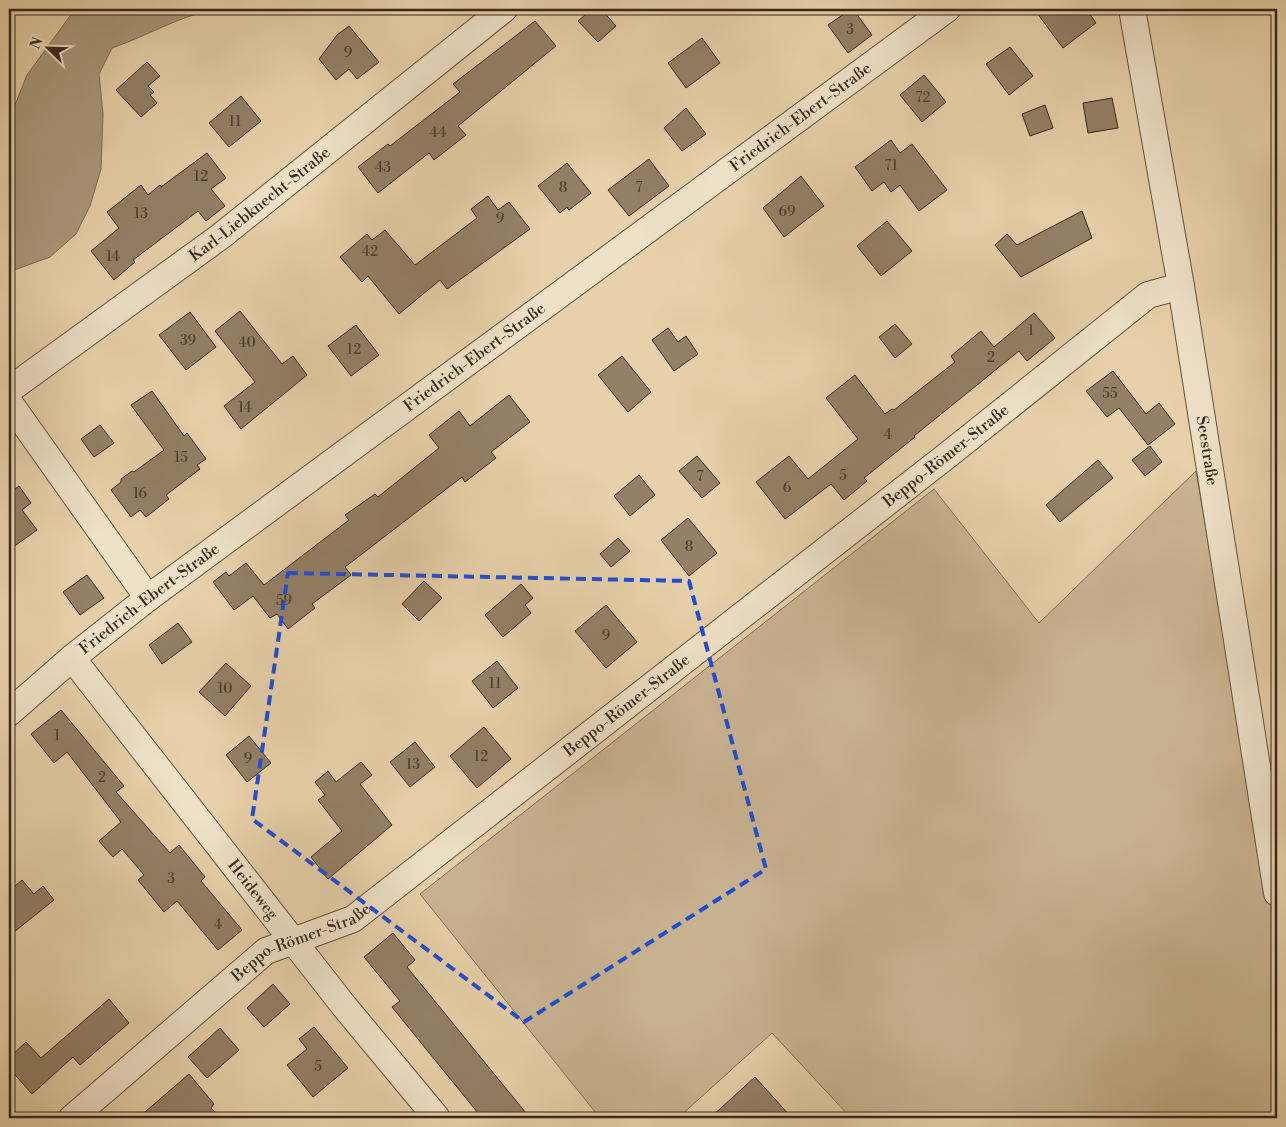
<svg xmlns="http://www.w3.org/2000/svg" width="1286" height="1127" font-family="'Libre Bodoni',serif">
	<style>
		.green { fill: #c9b492; stroke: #806e57 }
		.water { fill: #ab987a; stroke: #7d6b54 }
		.building { fill: #938066; stroke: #37281c }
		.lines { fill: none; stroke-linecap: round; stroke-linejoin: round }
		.minor-casing { stroke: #635240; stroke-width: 28 }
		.minor { stroke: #efe1c8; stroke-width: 26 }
		.marked { fill: none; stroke: #1d4ed8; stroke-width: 4; stroke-dasharray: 10 6; stroke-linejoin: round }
		.labels { text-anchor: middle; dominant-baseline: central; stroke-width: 4.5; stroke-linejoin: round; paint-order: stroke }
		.number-label { font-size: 14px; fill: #4e3e2e }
		.street-label { font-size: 16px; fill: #37281c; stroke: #efe1c8 }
	</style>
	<rect width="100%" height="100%" fill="#e7d1aa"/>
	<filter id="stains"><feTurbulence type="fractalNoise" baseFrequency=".004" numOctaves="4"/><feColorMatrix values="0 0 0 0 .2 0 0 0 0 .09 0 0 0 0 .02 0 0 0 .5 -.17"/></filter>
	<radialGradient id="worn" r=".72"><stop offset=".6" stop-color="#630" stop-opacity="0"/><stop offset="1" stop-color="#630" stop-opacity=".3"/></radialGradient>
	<path class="green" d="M1196 471 1277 942V1118H851L772 1033 678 1118H600L420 894 934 489 1039 623Z"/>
	<path class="water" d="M75 9H216C179 16 147 36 112 48L99 74 103 114 101 169 90 206 76 234 50 257 9 272V120L27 75Z"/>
	<path class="building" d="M592 9H601L616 26 598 42 578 21Z
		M851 9H853L872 35 848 53 828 25Z
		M1034 9H1086L1096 23 1063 48Z
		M535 21 556 46 458 126 466 135 434 160 429 153 378 193 358 167 388 144 390 146 460 92 453 84Z
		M349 26 379 62 357 79 349 69 336 80 319 59 337 35Z
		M702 38 720 63 686 88 668 63Z
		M1010 47 1033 76 1009 95 986 64Z
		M147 62 160 76 148 86 154 92 150 95 157 103 141 117 116 90Z
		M924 75 946 102 922 122 900 95Z
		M241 96 261 121 229 147 209 123Z
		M1112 98 1118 128 1088 133 1083 103Z
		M1045 105 1053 128 1030 136 1022 114Z
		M686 108 706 134 682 151 664 128Z
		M891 140 900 153 912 144 947 190 919 211 900 185 891 192 884 182 872 191 855 167Z
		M207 153 226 178 211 189 225 206 206 221 198 211 133 260 135 262 114 280 91 251 119 228 107 212 141 185 148 195 160 185 161 187Z
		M649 159 669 186 629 216 608 190Z
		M567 163 591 193 569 210 567 207 560 213 538 186Z
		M801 176 824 206 784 237 763 208Z
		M488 196 498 210 509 202 530 229 447 289 440 280 399 314 368 276 362 282 340 257 367 234 372 240 385 230 415 265 477 218 471 209Z
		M1082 211 1092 238 1021 277 995 245 1007 234 1017 245Z
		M887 221 912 251 881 276 857 246Z
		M240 311 282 364 293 356 307 375 241 429 224 406 255 382 215 331Z
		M190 312 216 347 186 370 159 335Z
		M1034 313 1055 338 1027 361 1019 351 914 436 915 437 864 478 867 481 844 500 831 484 785 519 756 482 789 456 808 479 858 439 826 398 855 375 885 414 892 409 894 410 955 362 951 356 981 331 994 347Z
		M895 324 912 344 895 358 879 337Z
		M356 325 379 355 351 376 328 346Z
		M668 328 678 342 686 336 698 354 674 371 652 340Z
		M622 356 651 392 628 412 598 375Z
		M1113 371 1146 414 1159 403 1175 424 1148 445 1119 408 1107 417 1086 391Z
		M152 391 184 436 187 433 206 459 197 465 200 469 166 495 169 499 146 517 140 510 131 517 111 490 121 482V479L132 471 134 472 164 450 131 405Z
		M509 395 530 422 491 452 496 458 465 482 462 477 345 567 351 575 312 604 315 608 288 629 277 614 270 618 253 596 234 610 213 582 226 572 229 576 246 563 264 585 349 520 345 515 375 494 378 497 439 448 429 435 459 411 470 426Z
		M100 425 114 443 94 457 81 439Z
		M1150 446 1162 462 1145 476 1132 460Z
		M697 456 720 483 702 498 679 471Z
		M1098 460 1113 478 1060 522 1046 505Z
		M639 475 655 495 630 516 614 496Z
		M19 486 31 503 22 510 37 530 9 550V491L10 493Z
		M688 518 717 553 689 576 661 540Z
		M618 538 630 551 611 567 600 554Z
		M87 575 104 598 80 615 63 592Z
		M424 581 442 598 419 621 402 604Z
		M521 584 533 598 525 605 531 613 503 637 485 615Z
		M606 605 637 642 606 668 575 631Z
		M178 623 192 642 162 664 149 645Z
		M497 661 518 688 493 708 472 681Z
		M226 663 251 686 225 716 199 692Z
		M61 710 124 786 116 792 170 853 179 845 205 877 201 881 242 930 218 950 177 901 164 912 138 880 144 875 122 849 113 857 99 841 121 822 67 752 54 763 31 734Z
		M484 727 511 759 477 788 450 756Z
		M249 736 271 763 247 782 226 755Z
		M415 742 435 767 410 787 390 762Z
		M361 762 372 775 360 784 392 825 328 879 311 857 342 831 318 800 325 795 315 782 328 771 336 782Z
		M22 880 34 894 43 886 54 900 9 936V891Z
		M393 933 415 960 407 967 530 1118H482L392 1007 400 1001 364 957Z
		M273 984 290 1004 264 1027 247 1008Z
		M109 999 129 1023 80 1065 73 1057 32 1094 9 1068V1058L26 1042 41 1058Z
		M314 1027 348 1068 313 1097 287 1065 307 1049 299 1039Z
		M220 1028 239 1050 207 1078 188 1057Z
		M189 1074 214 1104 211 1108 220 1118H138Z
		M755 1077 792 1118H710Z"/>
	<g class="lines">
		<g class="minor-casing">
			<g id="minor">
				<path id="s1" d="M1132 9 1181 286 1277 893"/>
				<path id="s2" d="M9 390 221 236 504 9"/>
				<path d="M9 402 148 598"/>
				<path id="s3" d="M72 658 344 1006 437 1118"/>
				<path id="s4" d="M9 713 72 658 148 598 947 9"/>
				<path id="s5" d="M72 1118 266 951 353 919 949 454 1148 295 1181 286"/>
			</g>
		</g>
		<use href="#minor" class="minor"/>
	</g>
	<path class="marked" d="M288 573 689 581 766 869 524 1022 252 819Z"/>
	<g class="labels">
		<g class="number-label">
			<text x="850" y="30">3</text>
			<text x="348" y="53">9</text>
			<text x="923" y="98">72</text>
			<text x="235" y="122">11</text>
			<text x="438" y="133">44</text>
			<text x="891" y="166">71</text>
			<text x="383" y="168">43</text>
			<text x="201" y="177">12</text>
			<text x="563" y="188">8</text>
			<text x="639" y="188">7</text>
			<text x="787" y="212">69</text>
			<text x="141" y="214">13</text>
			<text x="500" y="219">9</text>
			<text x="370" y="252">42</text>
			<text x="113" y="257">14</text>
			<text x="1031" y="331">1</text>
			<text x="188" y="341">39</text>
			<text x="247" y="343">40</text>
			<text x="354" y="350">12</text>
			<text x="991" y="358">2</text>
			<text x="1110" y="394">55</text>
			<text x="245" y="408">14</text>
			<text x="888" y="435">4</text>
			<text x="181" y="458">15</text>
			<text x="843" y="476">5</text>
			<text x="700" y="477">7</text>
			<text x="787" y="488">6</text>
			<text x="140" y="494">16</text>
			<text x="689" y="547">8</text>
			<text x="284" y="601">59</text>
			<text x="606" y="636">9</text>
			<text x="495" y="684">11</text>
			<text x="225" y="689">10</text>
			<text x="57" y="736">1</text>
			<text x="481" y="757">12</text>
			<text x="248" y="759">9</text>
			<text x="413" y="765">13</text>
			<text x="102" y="778">2</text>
			<text x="171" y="879">3</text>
			<text x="218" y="925">4</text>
			<text x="318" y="1067">5</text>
		</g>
		<g class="street-label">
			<text stroke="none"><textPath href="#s4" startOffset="991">Friedrich-Ebert-Straße</textPath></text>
			<text stroke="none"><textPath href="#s2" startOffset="312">Karl-Liebknecht-Straße</textPath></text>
			<text stroke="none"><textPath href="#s4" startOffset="586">Friedrich-Ebert-Straße</textPath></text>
			<text stroke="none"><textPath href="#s1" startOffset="448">Seestraße</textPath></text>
			<text stroke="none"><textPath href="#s5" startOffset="1101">Beppo-Römer-Straße</textPath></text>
			<text stroke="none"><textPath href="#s4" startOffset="181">Friedrich-Ebert-Straße</textPath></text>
			<text stroke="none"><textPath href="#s5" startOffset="696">Beppo-Römer-Straße</textPath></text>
			<text stroke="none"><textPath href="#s3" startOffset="294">Heideweg</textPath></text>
			<text stroke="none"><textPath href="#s5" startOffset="291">Beppo-Römer-Straße</textPath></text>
		</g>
	</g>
	<rect width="1286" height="1127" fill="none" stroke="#e7d1aa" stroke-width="30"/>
	<rect x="10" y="10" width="1266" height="1107" fill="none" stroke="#37281c" stroke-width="2.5"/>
	<rect x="15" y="15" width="1256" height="1097" fill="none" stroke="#37281c"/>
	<g transform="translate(48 48) rotate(293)" stroke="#efe1c8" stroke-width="4" paint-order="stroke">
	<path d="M0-4L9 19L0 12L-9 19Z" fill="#37281c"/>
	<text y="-8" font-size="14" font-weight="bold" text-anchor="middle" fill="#37281c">N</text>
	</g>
	<rect width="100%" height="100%" filter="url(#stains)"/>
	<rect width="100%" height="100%" fill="url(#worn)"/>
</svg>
